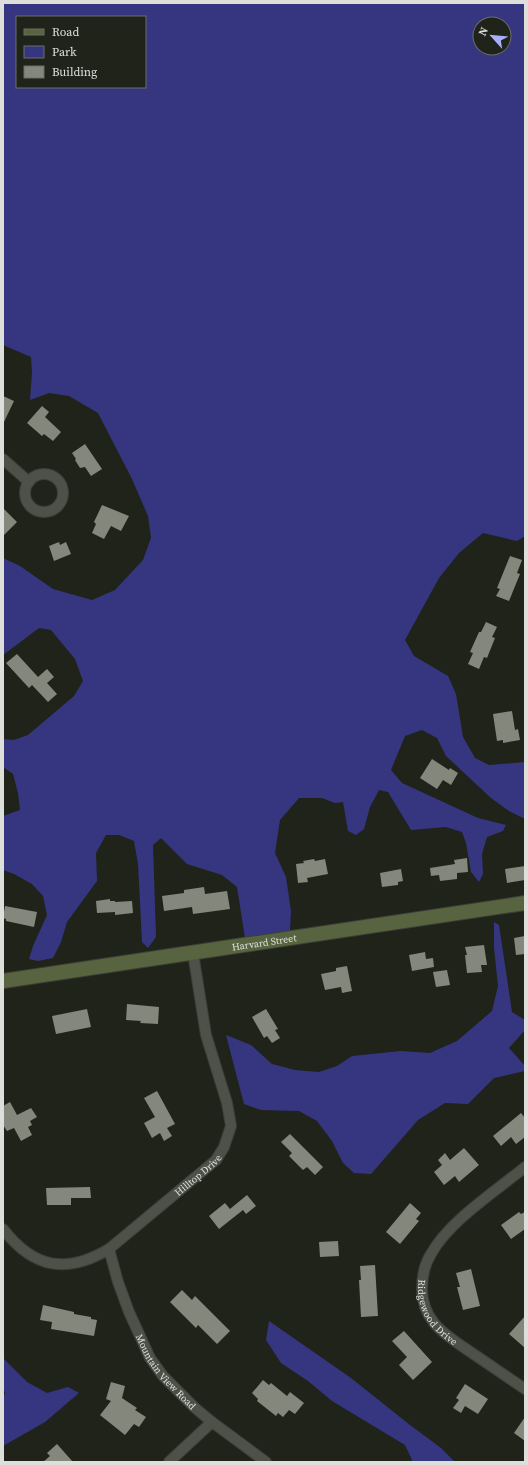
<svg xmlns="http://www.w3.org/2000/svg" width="528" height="1465" font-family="'Source Serif 4',serif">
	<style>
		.green { fill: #363680; fill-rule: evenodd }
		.building { fill: #83877c }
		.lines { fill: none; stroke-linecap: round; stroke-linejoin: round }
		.minor-casing { stroke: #3c3f38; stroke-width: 12 }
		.secondary-casing { stroke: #3c3f38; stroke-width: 16 }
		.minor { stroke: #4d5147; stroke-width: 10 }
		.secondary { stroke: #58633f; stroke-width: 14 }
		.labels { text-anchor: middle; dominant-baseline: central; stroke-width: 4; stroke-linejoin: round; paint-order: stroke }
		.street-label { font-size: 10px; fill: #dde0da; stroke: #1f231a }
	</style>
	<rect width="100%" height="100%" fill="#1f231a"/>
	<path class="green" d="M3 3H525V536L517 541 483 533 459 553 439 578 405 640 414 656 448 676 456 694 463 737 475 758 489 765 525 762V819L509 811 491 798 446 756 437 738 422 730 405 736 391 770 402 783 478 818 506 825 503 831 487 837 482 854 483 874 479 882 471 872 466 843 462 832 446 827 411 830 388 792 379 790 370 807 364 829 356 835 348 831 343 802 335 803 322 798H299L280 820 275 853 286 877 291 911 290 931 245 938 237 887 222 875 187 864 161 838 153 845 156 937 148 948 142 942 138 864 134 841 119 835H106L96 853 97 881 67 922 61 942 53 958 38 961 29 959 33 946 47 915 43 896 32 884 14 874 3 870V816L20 810 18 793 13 774 3 767V739L14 740 28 735 74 696 83 681 75 659 51 630 39 628 3 655V558L20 566 53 589 92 600 115 590 143 560 151 538 148 516 132 479 98 413 69 396 49 393 30 400 32 373 31 357 3 345ZM17 17H145V87H17ZM480 24H504V48H480Z
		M494 922 499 925 512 1012 525 1020V1030L509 1048 525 1066V1071L494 1078 468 1104 445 1103 418 1120 371 1174 354 1173 343 1163 332 1141 317 1121 299 1111 261 1110 244 1104 226 1035 251 1045 272 1064 295 1070 319 1072 337 1066 352 1056 401 1051 430 1053 457 1041 492 1011 498 986 494 948Z
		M269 1321 351 1378 410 1425 441 1448 455 1462H413L405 1445 332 1401 308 1381 281 1363 266 1340Z
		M3 1358 27 1382 47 1393 68 1387 79 1393 45 1422 3 1446V1400L5 1393 3 1387Z"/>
	<path class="building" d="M3 396 14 401 3 424Z
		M42 406 49 412 45 417 61 432 53 441 44 434 42 436 27 423Z
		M85 444 102 469 91 476 85 467 80 468 75 460 76 459 72 453Z
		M102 505 129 516 121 531 111 526 104 539 92 533 96 524 94 522Z
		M3 508 17 522 3 536Z
		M59 542 60 545 66 542 71 554 54 561 49 546Z
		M510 556 522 560 517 573 520 574 509 601 496 596 500 589 497 588Z
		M486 622 497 627 492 637 495 638 487 658 484 657 479 669 468 664 473 653 470 652 479 632H481Z
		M17 654 38 677 47 669 54 677 47 683 57 694 48 702 32 685 29 688 6 663Z
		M512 711 515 730 518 729 520 740 503 743V740L497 741 493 714Z
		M432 759 449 770 450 768 458 773 451 785 443 780 437 789 420 778Z
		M467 858 468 872 457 873V879L440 881 439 875 431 876 430 868 455 864 454 860Z
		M314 859 315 861 325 859 328 874 307 878 308 882 298 883 296 864 304 863 303 861Z
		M525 866V880L507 883 505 869Z
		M401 869 403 881 398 882V885L382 887 380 873Z
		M204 887 205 894 227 891 230 909 193 914 192 907 164 911 162 896 184 893V890Z
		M110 899V901H115V902L132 901 133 913 115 915V912L97 913 96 901Z
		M5 906 37 912 34 927 6 921V919L3 918Z
		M525 936V954L516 955 514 938Z
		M484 945 487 965H481L482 972 467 973 465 955H467L465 947Z
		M425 952 426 959 433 958 434 967 412 971 409 955Z
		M347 966 352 991 342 993 341 987 325 990 321 974 336 971V968Z
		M447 970 450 985 436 987 433 972Z
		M127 1004 159 1007 158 1024 140 1023 141 1021 126 1020Z
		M87 1009 91 1027 56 1034 52 1016Z
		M266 1009 278 1029 275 1030 280 1038 272 1043 267 1036 264 1038 252 1017Z
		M157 1091 175 1124 167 1128 172 1136 164 1141 160 1133 152 1138 144 1123 155 1117 144 1098Z
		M10 1102 17 1115 31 1108 37 1117 30 1121 32 1125 28 1127 32 1135 21 1141 14 1128 7 1131 3 1125V1106Z
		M521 1113 525 1118V1137L516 1144 511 1137 501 1146 493 1136Z
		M290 1134 323 1167 315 1175 307 1167 303 1170 289 1156 292 1153 281 1142Z
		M464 1148 479 1165 459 1182 455 1176 444 1185 434 1172 442 1165 438 1160 445 1153 450 1160Z
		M90 1187 91 1198H71V1205H47L46 1188Z
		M247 1195 256 1206 246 1214 243 1210 219 1229 209 1216 225 1203 230 1209Z
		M410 1203 421 1213 416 1219 419 1221 400 1244 386 1232Z
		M519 1212 521 1214 525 1212V1229L511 1239 501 1225Z
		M338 1241 339 1256 320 1257 319 1242Z
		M375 1265 378 1316 361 1317 359 1280H361L360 1266Z
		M471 1269 480 1306 463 1310 457 1287H460L456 1273Z
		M182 1290 192 1300 195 1296 230 1331 217 1344 198 1325 196 1328 170 1302Z
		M43 1305 74 1312V1314L91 1317V1319L97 1320 94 1336 51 1329 52 1322 40 1320Z
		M525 1316V1348L509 1334Z
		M404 1331 432 1362 413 1380 399 1365 407 1357 392 1341Z
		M263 1380 269 1385 271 1383 287 1396 290 1392 304 1403 295 1414 289 1410 283 1417 278 1413 276 1416 257 1401 258 1399 252 1393Z
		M111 1382 125 1386 122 1398 137 1408 135 1410 146 1417 139 1427 134 1424 125 1435 100 1415 111 1401 106 1399Z
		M465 1384 488 1399 478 1414 465 1406 461 1413 453 1408 459 1400 456 1398Z
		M525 1417V1441L514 1433Z
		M57 1444 73 1462H43L50 1456 47 1453Z"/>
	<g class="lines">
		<g class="minor-casing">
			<g id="minor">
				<path d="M3 459 29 482"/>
				<circle cx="44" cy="493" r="19"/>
				<path id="s1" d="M525 1167C496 1191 449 1221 431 1254 424 1265 422 1276 422 1289 422 1301 426 1313 434 1323 444 1335 459 1344 472 1353 490 1365 507 1377 525 1389"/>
				<path id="s2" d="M3 1229C34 1269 67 1274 109 1249L216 1160 224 1147 231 1126 227 1103 206 1035 193 953"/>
				<path id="s3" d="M109 1249 118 1282 129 1312 150 1358 163 1376 194 1407 212 1422 266 1462"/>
				<path d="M169 1462 212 1422"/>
			</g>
		</g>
		<g class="secondary-casing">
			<g id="secondary">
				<path id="s4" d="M3 981 525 903"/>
			</g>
		</g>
		<use href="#minor" class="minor"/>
		<use href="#secondary" class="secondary"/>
	</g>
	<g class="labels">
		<g class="street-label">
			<text stroke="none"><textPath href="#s4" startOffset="264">Harvard Street</textPath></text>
			<text stroke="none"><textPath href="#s2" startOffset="237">Hilltop Drive</textPath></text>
			<text stroke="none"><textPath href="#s1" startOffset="194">Ridgewood Drive</textPath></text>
			<text stroke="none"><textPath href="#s3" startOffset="137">Mountain View Road</textPath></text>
		</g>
	</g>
	<rect width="528" height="1465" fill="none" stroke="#dde0da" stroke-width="8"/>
	<rect x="16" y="16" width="130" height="72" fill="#1f231a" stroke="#6b6f67"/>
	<rect x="24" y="29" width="20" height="6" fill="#58633f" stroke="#6b6f67"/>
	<text x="52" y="36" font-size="12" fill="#dde0da">Road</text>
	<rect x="24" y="46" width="20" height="12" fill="#363680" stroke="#6b6f67"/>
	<text x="52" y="56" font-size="12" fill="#dde0da">Park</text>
	<rect x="24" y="66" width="20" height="12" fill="#83877c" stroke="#6b6f67"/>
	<text x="52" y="76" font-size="12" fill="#dde0da">Building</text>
	<g transform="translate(492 36) rotate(297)"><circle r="19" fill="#1f231a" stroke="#6b6f67"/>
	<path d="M0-3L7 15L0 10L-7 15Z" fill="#a8b0fc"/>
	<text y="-6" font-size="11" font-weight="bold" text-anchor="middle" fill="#dde0da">N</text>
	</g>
</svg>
